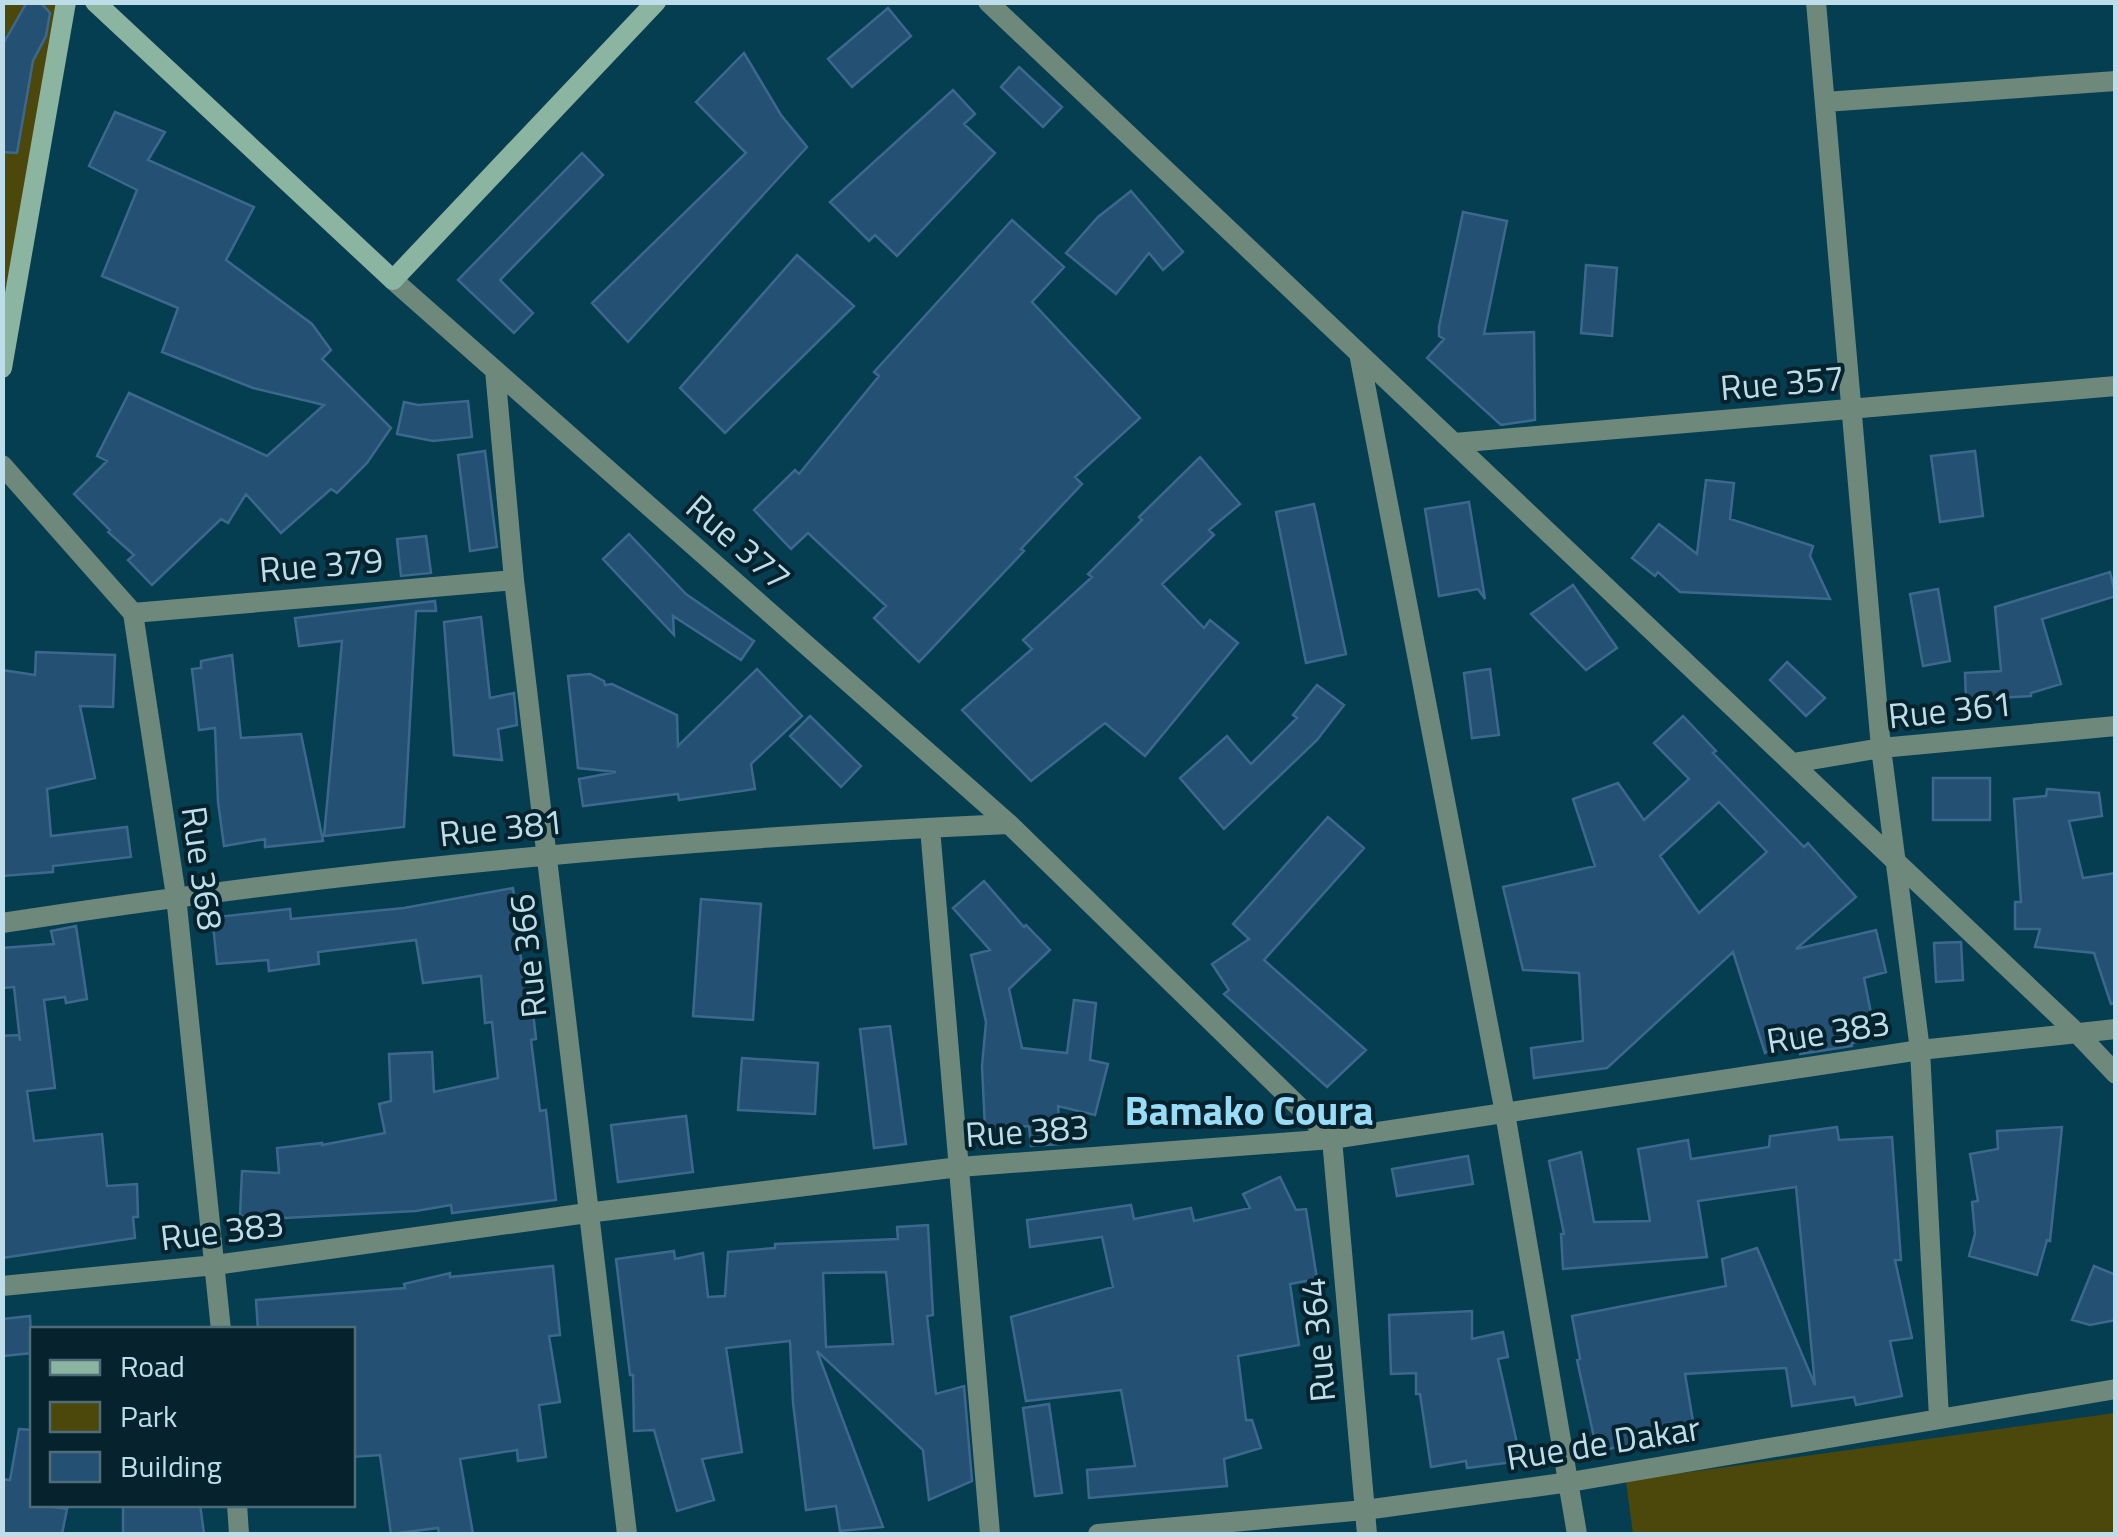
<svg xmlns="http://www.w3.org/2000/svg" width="2118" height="1537" font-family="'Titillium Web',sans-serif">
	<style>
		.green { fill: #4c480b }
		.building { fill: #245074; stroke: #3c688d; stroke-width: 2.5; fill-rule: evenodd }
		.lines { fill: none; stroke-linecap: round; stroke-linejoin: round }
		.street { stroke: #6e887c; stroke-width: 20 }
		.secondary { stroke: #8bb4a1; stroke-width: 20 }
		.labels { text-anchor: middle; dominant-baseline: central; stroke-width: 8; stroke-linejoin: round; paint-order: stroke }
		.street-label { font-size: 35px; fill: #bdddea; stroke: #06232d }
		.quarter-label { font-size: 40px; font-weight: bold; fill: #99dcf7; stroke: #06232d }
	</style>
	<rect width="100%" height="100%" fill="#053e50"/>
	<path class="green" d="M3 3H66L3 368Z
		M2115 1413V1534H1633L1626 1481Z"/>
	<path class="building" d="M27 2H40L50 13 46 36 33 61 17 153 2 152V46Z
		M888 8 911 36 852 87 828 59Z
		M744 53 781 115 807 147 628 342 592 303 746 153 696 102Z
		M1019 67 1062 107 1043 127 1001 87Z
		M953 90 975 114 964 124 995 153 897 256 875 235 869 241 830 202Z
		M115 112 165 132 148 160 254 207 226 260 312 324 331 350 322 359 391 428 367 463 337 493 331 489 281 533 246 494 228 523 221 519 152 585 128 560 134 555 108 532 110 530 74 494 107 461 97 456 129 393 267 456 324 405 253 388 162 352 178 308 102 276 137 190 89 166Z
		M582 153 603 175 500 280 533 313 514 333 458 280Z
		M1131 191 1183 252 1163 270 1149 253 1116 294 1066 253 1098 217Z
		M1463 212 1507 221 1484 334 1534 332 1535 420 1501 425 1427 358 1444 339 1439 336V327Z
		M1012 220 1064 267 1032 302 1140 418 1075 477 1082 484 1021 549 1024 551 919 662 874 618 886 606 808 533 791 549 754 510 795 470 799 474 879 376 874 372Z
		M797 255 854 306 725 433 680 388Z
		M1586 265 1617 268 1612 336 1581 333Z
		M468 401 472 437 433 441 397 434 404 402 418 405Z
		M485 451 497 547 470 551 458 455Z
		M1975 451 1983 516 1940 522 1931 456Z
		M1200 457 1240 504 1209 530 1214 535 1162 584 1204 628 1210 620 1238 643 1145 756 1105 723 1031 781 962 710 1032 649 1023 640 1092 577 1088 574 1142 520 1139 517Z
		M1706 480 1734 483 1730 519 1813 546 1810 556 1830 599 1680 592 1658 572 1655 576 1632 558 1659 524 1697 554Z
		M1469 502 1485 599 1478 589 1439 596 1425 509Z
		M1314 504 1346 654 1306 663 1276 512Z
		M629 534 686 594 754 641 741 660 673 616 674 635 603 559Z
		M426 536 431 573 401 576 397 539Z
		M2110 572 2116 596 2042 619 2061 684 2031 693V696L1966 700 1965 673 2001 671 1995 607Z
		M1573 585 1617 648 1586 670 1531 614Z
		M1938 589 1950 661 1923 666 1910 594Z
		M435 601 436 611H416L404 827 324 836 342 641 299 646 295 618Z
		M481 617 490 698 514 693 517 725 498 729 502 760 454 755 444 622Z
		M36 652 115 655 113 707 80 706 95 778 47 789 51 836 127 827 131 857 53 866V872L2 876V670L35 675Z
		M232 655 241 738 301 734 323 841 265 847V839L224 846 218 802 215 728 199 730 192 669 201 668V661Z
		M1787 662 1825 698 1806 716 1770 680Z
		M757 669 802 716 751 764 755 789 679 800 678 794 583 806 579 779 616 772 578 768 568 676 590 674 604 681 605 685 612 684 677 715 678 746Z
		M1490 669 1499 735 1472 738 1464 673Z
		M1317 685 1344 705 1317 740 1224 829 1180 778 1227 736 1251 764 1297 718 1293 715Z
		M810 716 861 766 841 787 790 736Z
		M1683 716 1716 751 1713 753 1804 847 1808 843 1856 897 1796 949 1876 930 1886 972 1864 978 1876 1038 1852 1043V1046L1800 1054 1796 1036 1765 1053 1733 952 1607 1068 1534 1078 1531 1048 1583 1041 1579 973 1523 970 1503 887 1595 866 1573 799 1618 783 1644 820 1689 779 1654 743ZM1719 802 1767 852 1699 913 1660 856Z
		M1933 778H1990V820H1933Z
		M2047 789 2099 793 2102 816 2069 821 2083 878 2116 873V1003L2111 1004 2094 953 2035 947 2040 929H2015V902H2021L2014 799 2046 796Z
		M1328 817 1364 848 1264 960 1366 1050 1327 1087 1224 994 1229 990 1212 964 1249 939 1233 924Z
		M984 881 1024 927 1026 925 1050 950 1009 989 1022 1048 1067 1053 1074 1000 1096 1003 1090 1060 1108 1064 1095 1115 1058 1106 1061 1144 1031 1146 1029 1126 985 1128 982 1066 986 1022 971 955 990 950 953 908Z
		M513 888 524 985H530L536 1039 531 1040 540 1111 546 1110 556 1200 452 1213 451 1205 416 1211 285 1218 240 1216 242 1171 279 1173 277 1148 322 1143V1145L385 1133 379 1104 391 1101 389 1054 432 1052 434 1092 498 1078 492 1022 485 1023 481 976 423 983 416 940 318 952 319 964 269 971 268 960 217 964 213 924 217 923V917L290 909 291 919 404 908Z
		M701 899 761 904 753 1020 693 1016Z
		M76 926 87 999 66 1003 65 997 44 1000 55 1088 27 1091 34 1141 102 1134 107 1186 137 1184 138 1217H133L135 1238 2 1258V1036L19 1035 20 1041 14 987 2 988V948L54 944 51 931Z
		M1961 942 1963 980 1936 982 1934 943Z
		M890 1026 906 1144 874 1148 860 1029Z
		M742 1058 818 1063 815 1114 738 1110Z
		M686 1116 693 1172 618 1182 611 1125Z
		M1837 1127 1839 1140 1892 1137 1901 1260H1895L1912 1338 1890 1341 1902 1396 1856 1405 1854 1397 1792 1406 1786 1368 1685 1374 1695 1433 1597 1451 1577 1360 1580 1359 1572 1316 1726 1286 1722 1259 1757 1248 1815 1385 1796 1187 1698 1201 1707 1257 1563 1269 1561 1234H1564L1549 1161 1581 1152 1594 1222 1650 1221 1638 1149 1688 1140 1691 1159 1769 1147 1770 1136Z
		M2062 1127 2050 1241 2047 1240 2037 1275 1969 1256 1975 1234 1972 1202 1978 1201 1970 1154 1998 1149 1997 1131Z
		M1468 1156 1473 1184 1397 1196 1392 1169Z
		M1280 1177 1296 1210 1306 1209 1317 1279 1290 1284 1299 1345 1238 1356 1246 1420H1252L1261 1448 1224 1459 1227 1486 1089 1498 1087 1470 1135 1466 1121 1390 1026 1401 1011 1317 1113 1287 1102 1237 1030 1247 1027 1220 1131 1205 1134 1219 1191 1208 1194 1221 1250 1208 1243 1194Z
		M928 1225 933 1315 927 1316 936 1394 964 1386 972 1481 929 1500 923 1450 817 1351 883 1527 840 1531 836 1506 806 1510 793 1403 790 1341 726 1348 742 1452 702 1459 714 1500 677 1511 654 1430 634 1431 633 1375H630L616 1259 674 1251 675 1259 703 1253 708 1297 725 1296 728 1252 775 1248V1244L898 1239 897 1227ZM886 1272 893 1344 826 1347 823 1273Z
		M553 1266 560 1335 549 1336 560 1402 539 1405 546 1457 518 1461 517 1450 460 1459 473 1534H439L438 1528 391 1534 380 1455 352 1457V1330H258L256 1300 405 1288 404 1284 450 1273V1277Z
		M2094 1266 2116 1275V1320L2090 1325 2072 1320Z
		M1472 1311V1339L1503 1332 1508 1357 1498 1359 1521 1461 1467 1468 1466 1461 1431 1467 1420 1394H1416V1373L1391 1374 1389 1315Z
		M30 1316 32 1353 2 1356V1319Z
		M1049 1404 1062 1493 1035 1496 1023 1408Z
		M19 1429 32 1430V1504L67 1509 62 1534H2V1479L10 1480Z
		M123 1504H200L204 1534H123Z"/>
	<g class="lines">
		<path class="street" d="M988 2 2077 1033 2116 1074
			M1816 2 1881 748 1920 1050 1939 1418
			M1825 102 2116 81
			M393 280 1009 824 1332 1139 1367 1534
			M1359 353 1505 1113 1577 1534
			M495 370 514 580 627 1534
			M1454 443 2116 386
			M2 465 133 613 176 896 221 1330
			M133 613 514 580
			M1793 763 1881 748 2116 726
			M930 828 990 1534
			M2 923C336 871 672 839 1009 824
			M2 1286 215 1265 587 1213 959 1167 1332 1139 1920 1050 2116 1029
			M237 1504 239 1534
			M1098 1534 1365 1510 1570 1482 2116 1389"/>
		<path class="secondary" d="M95 2 393 280 656 2
			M2 368 66 2"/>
	</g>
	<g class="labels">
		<g class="street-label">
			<text transform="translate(1782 382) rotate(-5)">Rue 357</text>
			<text transform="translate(739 542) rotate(41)">Rue 377</text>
			<text transform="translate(321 564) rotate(-5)">Rue 379</text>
			<text transform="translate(1950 709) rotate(-6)">Rue 361</text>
			<text transform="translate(501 827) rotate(-6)">Rue 381</text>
			<text transform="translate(203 868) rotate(82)">Rue 368</text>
			<text transform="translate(527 956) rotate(-96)">Rue 366</text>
			<text transform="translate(1828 1031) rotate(-9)">Rue 383</text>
			<text transform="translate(1027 1130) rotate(-4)">Rue 383</text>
			<text transform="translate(222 1230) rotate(-7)">Rue 383</text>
			<text transform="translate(1317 1340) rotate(-95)">Rue 364</text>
			<text transform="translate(1603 1442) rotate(-9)">Rue de Dakar</text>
		</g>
		<g class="quarter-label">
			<text x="1249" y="1110">Bamako Coura</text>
		</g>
	</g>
	<rect width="2118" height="1537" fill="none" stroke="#bdddea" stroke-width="10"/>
	<rect x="30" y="1327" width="325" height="180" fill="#06232d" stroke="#4f6d79" stroke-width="2.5"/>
	<rect x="50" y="1360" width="50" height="15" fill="#8bb4a1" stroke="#4f6d79" stroke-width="2.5"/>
	<text x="120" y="1377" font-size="30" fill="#bdddea">Road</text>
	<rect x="50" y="1402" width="50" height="30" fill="#4c480b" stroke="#4f6d79" stroke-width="2.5"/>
	<text x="120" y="1427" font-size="30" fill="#bdddea">Park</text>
	<rect x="50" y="1452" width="50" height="30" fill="#245074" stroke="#4f6d79" stroke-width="2.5"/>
	<text x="120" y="1477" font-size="30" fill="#bdddea">Building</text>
</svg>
